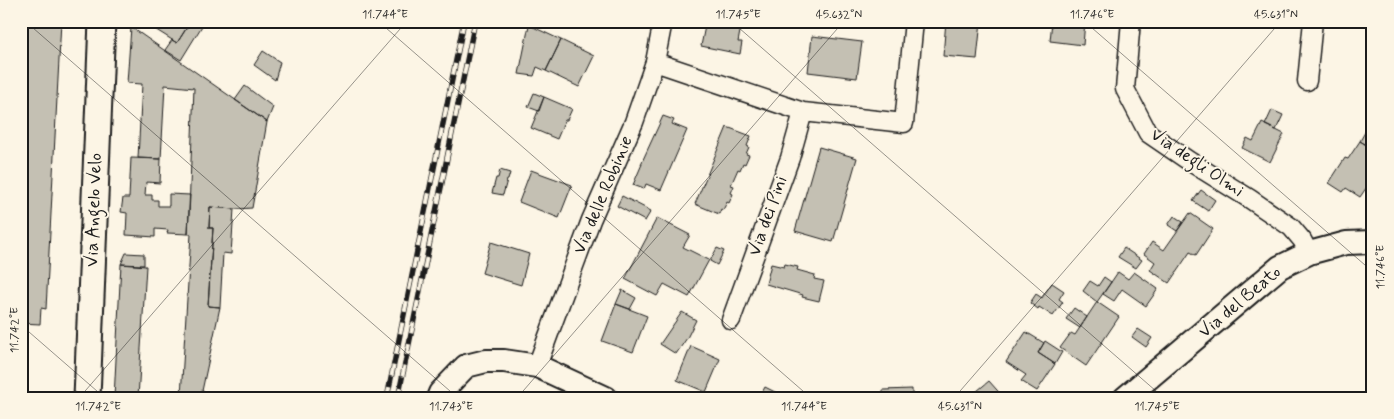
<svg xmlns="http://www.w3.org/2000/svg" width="1394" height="419" font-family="Mynerve,sans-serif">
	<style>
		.building { fill: #c4c0b3; stroke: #1c1c1c }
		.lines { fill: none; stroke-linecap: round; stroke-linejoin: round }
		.minor-casing { stroke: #1c1c1c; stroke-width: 21 }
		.tertiary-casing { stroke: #1c1c1c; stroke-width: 26 }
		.secondary-casing { stroke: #1c1c1c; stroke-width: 29 }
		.minor { stroke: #fcf5e5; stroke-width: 18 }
		.tertiary { stroke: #fcf5e5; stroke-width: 22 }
		.secondary { stroke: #fcf5e5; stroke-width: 25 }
		.rail-casing { stroke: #1c1c1c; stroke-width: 5.5 }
		.rail { stroke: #fcf5e5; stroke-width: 4; stroke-dasharray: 11; stroke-linecap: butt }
		.ticks { fill: none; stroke: #1c1c1c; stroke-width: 1; stroke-opacity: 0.45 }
		.labels { text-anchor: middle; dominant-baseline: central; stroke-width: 4; stroke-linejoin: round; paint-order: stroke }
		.street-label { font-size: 18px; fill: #1c1c1c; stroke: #fcf5e5 }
		.neatline { fill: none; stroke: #1c1c1c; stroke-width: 2 }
		.ticks-label { font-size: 12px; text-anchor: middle; fill: #1c1c1c }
	</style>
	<rect width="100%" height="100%" fill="#fcf5e5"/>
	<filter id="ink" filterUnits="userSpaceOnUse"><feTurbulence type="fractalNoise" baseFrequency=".02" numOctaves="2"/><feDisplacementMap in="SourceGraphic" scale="10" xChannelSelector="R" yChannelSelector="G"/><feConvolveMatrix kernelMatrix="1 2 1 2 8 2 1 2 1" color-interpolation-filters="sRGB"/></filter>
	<g filter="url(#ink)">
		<path class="building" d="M24 21H61L46 309 41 308 40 324 21 323V74Z
			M142 21H191L177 43Z
			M191 21H205L181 60 165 50 172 40 177 43Z
			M706 21H742L738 42H742L740 54 701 46Z
			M946 21H981L977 59 943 56Z
			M1052 21H1085L1083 45 1050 41Z
			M1240 21H1276V26L1240 23Z
			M529 25 561 40 546 71 537 67 534 76 519 74Z
			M131 27 267 122 252 208 236 209 210 207 209 228H213L208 306 220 307 202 391 213 394 212 398H191L181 396 191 234H188L194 88 165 85 161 159 138 158 142 84 127 83Z
			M812 36 862 42 857 78 808 72Z
			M561 40 594 56 579 87 546 71Z
			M263 51 280 62 275 80 254 65Z
			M245 86 273 107 267 122 235 100Z
			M534 93 544 97 539 111 528 107Z
			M544 97 572 109 567 120H565L557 139 531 128Z
			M1272 110 1283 115 1276 130 1265 125Z
			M663 116 674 120 672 124 687 130 661 190 646 184 644 189 633 185 642 164H641Z
			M1373 118V149L1360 141Z
			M1262 123 1284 134 1270 162 1242 148 1247 138 1253 141Z
			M727 127 751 136 747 146 749 147 746 154 749 155 745 164 743 163 740 170 738 169 731 185 734 186 731 193 733 194 729 203 727 202 723 210 721 209 719 214 695 204Z
			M1360 141 1373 149V178L1360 197 1346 188 1343 192 1329 183 1345 158 1348 159Z
			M819 147 857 158 833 242 795 231Z
			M131 158 161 159 160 183 146 182 145 195H152V200H158V206H169V194L190 195 188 234 167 233 168 230 155 229V237L126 235 127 213 121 212 123 198H129Z
			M500 170 510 173 508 180H507L503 195 492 193 496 178H498Z
			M531 170 572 185 559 218 519 202Z
			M1201 190 1215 200 1208 211 1193 201Z
			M622 196 651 211 645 221 617 206Z
			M210 207 234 209 231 254 223 253 220 307 208 306 213 228H209Z
			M1190 213 1213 229 1196 255 1190 252 1169 283 1150 270 1155 262 1144 254 1152 242 1164 250Z
			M1367 214H1373V225L1366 224Z
			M1174 216 1183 222 1177 231 1168 225Z
			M657 218 690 235 683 247 709 260 689 297 664 284 657 296 625 279Z
			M491 242 529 254 521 285 482 273Z
			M717 248 724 251 717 265 710 261Z
			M1124 248 1142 260 1136 268 1118 257Z
			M126 253 144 254V265L121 264Z
			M121 264 146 266 138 398H114Z
			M771 264 784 267 785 264 798 267 797 270 815 275 814 279 824 281 819 301 802 297 803 295 766 284Z
			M1118 272 1128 279 1134 272 1158 289 1146 306 1122 289 1114 301 1103 294Z
			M1104 277 1111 282 1097 302 1083 291 1090 281 1098 286Z
			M1052 283 1064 291 1059 299 1063 302 1053 316 1039 307 1038 309 1030 303 1036 294 1042 298Z
			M622 290 636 298 630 309 616 304Z
			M1097 302 1119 317 1086 366 1060 348 1071 333 1075 335Z
			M616 304 647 316 633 352 602 341Z
			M1074 308 1087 317 1080 328 1066 319Z
			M682 312 696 320 687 338 676 354 660 344Z
			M1138 329 1152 338 1146 347 1132 337Z
			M1026 332 1044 343 1038 353 1055 364 1037 391 1021 381 1026 375 1006 362Z
			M1045 341 1062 352 1055 364 1038 353Z
			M691 346 720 359 706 392 677 380Z
			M989 381 1004 398H972L971 396Z
			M765 387 787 398H759Z
			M912 389V398H883V390Z"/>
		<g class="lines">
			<g class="minor-casing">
				<path id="minor" d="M1131 21 1125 89 1148 133 1189 161 1250 199 1291 227 1302 240 1309 253
					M655 62 803 112 904 123 914 21
					M1307 81 1313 21
					M731 320 790 158 803 112
					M537 366 591 220 634 122 655 62 663 21"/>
			</g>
			<g class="tertiary-casing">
				<path id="tertiary" d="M438 398 440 393 466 366 486 361H504L537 366 606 398
					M1125 398 1280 267 1309 253 1346 243 1373 242"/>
			</g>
			<g class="secondary-casing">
				<path id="secondary" d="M87 398 102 21"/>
			</g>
			<use href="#minor" class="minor"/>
			<use href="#tertiary" class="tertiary"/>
			<use href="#secondary" class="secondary"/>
			<g class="rail-casing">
				<path id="rail" d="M387 398 464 21
					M398 398 475 21"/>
			</g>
			<use href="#rail" class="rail"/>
		</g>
	</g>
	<path class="ticks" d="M25 21 458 398M378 21 811 398M731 21 1164 398M1084 21 1373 272M21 325 105 398M79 398 407 21M517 398 844 21M954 398 1281 21"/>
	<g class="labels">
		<g class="street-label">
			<text transform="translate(1197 163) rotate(34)">Via degli Olmi</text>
			<text transform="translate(603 195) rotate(-67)">Via delle Robinie</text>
			<text transform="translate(94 210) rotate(-88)">Via Angelo Velo</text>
			<text transform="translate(768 216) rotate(-70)">Via dei Pini</text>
			<text transform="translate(1240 302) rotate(-40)">Via del Beato</text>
		</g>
	</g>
	<rect width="1394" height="419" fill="none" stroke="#fcf5e5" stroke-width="55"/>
	<rect x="28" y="28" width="1338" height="364" class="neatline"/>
	<g class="ticks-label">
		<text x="385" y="18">11.744°E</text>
		<text x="738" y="18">11.745°E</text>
		<text x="839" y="18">45.632°N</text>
		<text x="1092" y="18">11.746°E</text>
		<text x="1276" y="18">45.631°N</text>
		<text transform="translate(1380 267) rotate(-90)" y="4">11.746°E</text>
		<text transform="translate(14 330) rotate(-90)" y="4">11.742°E</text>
		<text x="98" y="410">11.742°E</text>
		<text x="451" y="410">11.743°E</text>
		<text x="804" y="410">11.744°E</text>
		<text x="960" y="410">45.631°N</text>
		<text x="1157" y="410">11.745°E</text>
	</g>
</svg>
